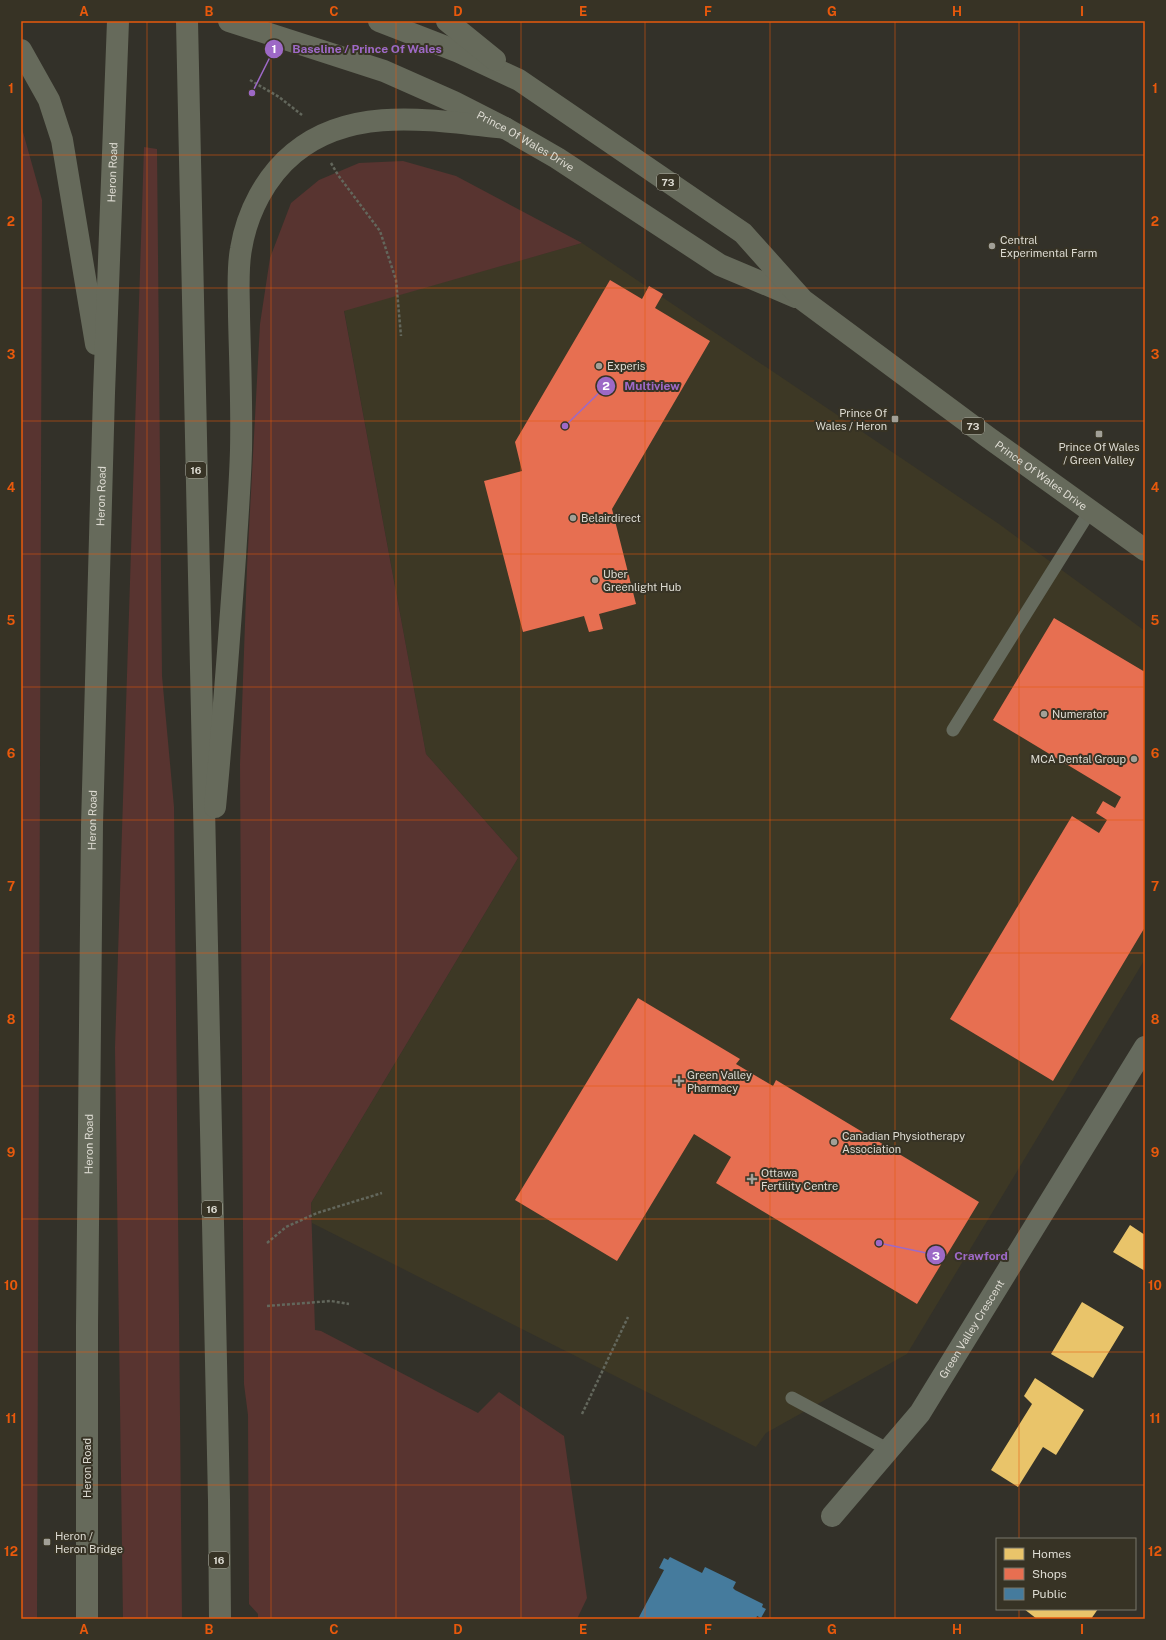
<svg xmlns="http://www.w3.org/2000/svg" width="1166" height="1640" font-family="'Public Sans',sans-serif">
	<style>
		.built { fill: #3d3825 }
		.grass { fill: #583430 }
		.homes { fill: #e9c46a }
		.shops { fill: #e76f51 }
		.public { fill: #457b9d }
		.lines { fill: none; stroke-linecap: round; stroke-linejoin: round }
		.path { stroke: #63675c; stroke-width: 2.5; stroke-dasharray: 3 2; stroke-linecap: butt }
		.service { stroke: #666b5e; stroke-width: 13 }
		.minor { stroke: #666b5e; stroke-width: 22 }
		.primary { stroke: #666a5b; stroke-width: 22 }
		.grid { fill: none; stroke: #e8590c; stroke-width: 1; stroke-opacity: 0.55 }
		.poi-dot { fill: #a2a097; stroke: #373325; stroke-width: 1.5 }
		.labels { text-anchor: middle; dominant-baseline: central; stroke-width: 4; stroke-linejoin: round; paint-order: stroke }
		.shield { fill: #373325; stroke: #aba99e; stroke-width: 1 }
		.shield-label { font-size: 10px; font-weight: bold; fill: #dddbd2 }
		.street-label { font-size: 11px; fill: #dddbd2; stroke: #373325 }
		.poi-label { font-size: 11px; fill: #dddbd2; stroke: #373325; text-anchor: start }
		.leader { fill: none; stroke: #9d69c6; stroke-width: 1.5 }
		.callout-dot { fill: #9d69c6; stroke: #373325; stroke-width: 1.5 }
		.mark-label { font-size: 12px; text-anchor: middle; font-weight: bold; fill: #fff }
		.callout-label { font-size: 12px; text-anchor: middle; font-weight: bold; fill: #9d69c6; stroke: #373325; stroke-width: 4; stroke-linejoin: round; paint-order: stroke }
		.neatline { fill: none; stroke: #e8590c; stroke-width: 1.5 }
		.grid-label { font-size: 13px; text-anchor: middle; font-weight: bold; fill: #e8590c }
	</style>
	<rect width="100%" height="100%" fill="#333129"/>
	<path class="built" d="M582 243 999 524 1145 631V959L907 1354 766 1433 756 1447 312 1223 311 1203 518 858 426 754 344 310Z"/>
	<path class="grass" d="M21 125 42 200 37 1619H21Z
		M144 147 157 149 162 676 174 807 182 1619H123L115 1048Z
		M403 161 456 176 582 243 344 311 426 754 518 858 311 1203 315 1330 321 1331 478 1413 499 1392 564 1436 587 1598 577 1619H258V1614L249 1604 248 1415 244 1384 240 764 247 567 260 324 270 258 291 203 319 180 359 163Z"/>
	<path class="homes" d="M1130 1225 1145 1235V1271L1113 1252Z
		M1082 1302 1124 1327 1093 1378 1051 1354Z
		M1035 1378 1084 1410 1056 1455 1043 1447 1018 1487 991 1470 1032 1404 1024 1396Z
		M1024 1609H1098L1091 1619H1037Z"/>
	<path class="shops" d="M610 280 642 299 649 286 663 294 655 308 710 341 612 509 636 604 599 614 603 629 589 632 584 616 523 632 484 481 522 471 515 442Z
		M1054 618 1145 672V927L1053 1081 950 1019 1072 816 1099 833 1107 820 1096 813 1103 801 1115 808 1121 797 993 720Z
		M638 998 740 1059 736 1064 773 1086 776 1080 979 1202 917 1304 716 1183 731 1157 694 1134 617 1261 515 1200Z"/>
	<path class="public" d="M670 1557 702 1573 705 1567 736 1582 733 1588 735 1590 763 1604 762 1607 766 1609 761 1618 757 1616 756 1619H638L664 1570 659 1568 664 1558 668 1560Z"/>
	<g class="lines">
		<path class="path" d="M250 80 279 97 302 115
			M331 163 338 175 380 231 396 280 401 336
			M267 1243 286 1227 317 1213 382 1193
			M267 1306 331 1301 349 1304
			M582 1414 628 1317"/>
		<path class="service" d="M953 730 1090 511
			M792 1398 889 1450"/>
		<path class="minor" id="s1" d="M832 1516 920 1413 1145 1047"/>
		<g class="primary">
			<path d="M187 21 219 1500 220 1619"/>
			<path id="s2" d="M229 21 384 71 454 102 505 128 557 158 720 265 796 297"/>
			<path id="s3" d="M379 21 459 52 519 80 743 233 803 300 989 438 1145 550"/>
			<path d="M447 21 495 60"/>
			<path d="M21 50 49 100 62 140 96 344"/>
			<path d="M215 807C223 724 229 641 235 557 237 522 240 486 241 450 242 405 240 360 239 316 239 294 237 270 241 249 247 212 266 176 294 153 353 104 435 121 505 128"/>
			<path id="s4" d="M87 1619V1326L92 825 104 393 118 21"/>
		</g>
	</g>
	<path class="grid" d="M147 21V1619M271 21V1619M396 21V1619M521 21V1619M645 21V1619M770 21V1619M895 21V1619M1019 21V1539M21 155H1145M21 288H1145M21 421H1145M21 554H1145M21 687H1145M21 820H1145M21 953H1145M21 1086H1145M21 1219H1145M21 1352H1145M21 1485H1145M1019 1609V1619"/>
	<g class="poi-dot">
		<circle cx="992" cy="246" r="4"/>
		<circle cx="599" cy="366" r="4"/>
		<rect x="891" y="415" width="8" height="8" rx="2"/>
		<rect x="1095" y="430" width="8" height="8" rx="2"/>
		<circle cx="573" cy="518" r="4"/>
		<circle cx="595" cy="580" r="4"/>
		<circle cx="1044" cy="714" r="4"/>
		<circle cx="1134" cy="759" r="4"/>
		<path d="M677 1075h4v4h4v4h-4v4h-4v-4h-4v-4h4z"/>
		<circle cx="834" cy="1142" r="4"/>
		<path d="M750 1173h4v4h4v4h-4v4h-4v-4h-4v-4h4z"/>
		<rect x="43" y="1538" width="8" height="8" rx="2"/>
	</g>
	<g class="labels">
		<g class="shield">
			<rect x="657" y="174" width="22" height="16" rx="3"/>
			<rect x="962" y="418" width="22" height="16" rx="3"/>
			<rect x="186" y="462" width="20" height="16" rx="3"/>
			<rect x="202" y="1201" width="20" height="16" rx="3"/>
			<rect x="209" y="1552" width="20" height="16" rx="3"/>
		</g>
		<g class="shield-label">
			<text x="668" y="182">73</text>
			<text x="973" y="426">73</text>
			<text x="196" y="470">16</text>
			<text x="212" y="1209">16</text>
			<text x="219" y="1560">16</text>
		</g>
		<g class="street-label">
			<text stroke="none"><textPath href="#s2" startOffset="321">Prince Of Wales Drive</textPath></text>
			<text stroke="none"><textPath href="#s4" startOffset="1447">Heron Road</textPath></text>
			<text stroke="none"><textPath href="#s3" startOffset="809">Prince Of Wales Drive</textPath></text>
			<text stroke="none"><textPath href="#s4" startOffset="1123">Heron Road</textPath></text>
			<text stroke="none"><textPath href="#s4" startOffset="799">Heron Road</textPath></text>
			<text stroke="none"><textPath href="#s4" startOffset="475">Heron Road</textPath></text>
			<text stroke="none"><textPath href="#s1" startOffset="234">Green Valley Crescent</textPath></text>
			<text transform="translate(87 1468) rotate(-90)">Heron Road</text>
		</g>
		<g class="poi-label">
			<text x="1000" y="240">Central<tspan x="1000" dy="13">Experimental Farm</tspan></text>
			<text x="607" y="366">Experis</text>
			<text x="887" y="413" text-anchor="end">Prince Of<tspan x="887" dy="13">Wales / Heron</tspan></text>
			<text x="1099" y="447" text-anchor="middle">Prince Of Wales<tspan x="1099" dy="13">/ Green Valley</tspan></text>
			<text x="581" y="518">Belairdirect</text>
			<text x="603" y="574">Uber<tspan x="603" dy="13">Greenlight Hub</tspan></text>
			<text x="1052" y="714">Numerator</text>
			<text x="1126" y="759" text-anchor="end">MCA Dental Group</text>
			<text x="687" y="1075">Green Valley<tspan x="687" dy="13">Pharmacy</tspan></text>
			<text x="842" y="1136">Canadian Physiotherapy<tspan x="842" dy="13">Association</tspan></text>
			<text x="761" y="1173">Ottawa<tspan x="761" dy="13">Fertility Centre</tspan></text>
			<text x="55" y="1536">Heron /<tspan x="55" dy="13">Heron Bridge</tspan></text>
		</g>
	</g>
	<path class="leader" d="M252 93L274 49M565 426L606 386M879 1243L936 1255"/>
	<g class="callout-dot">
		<circle cx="252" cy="93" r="4"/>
		<circle cx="565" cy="426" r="4"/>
		<circle cx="879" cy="1243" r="4"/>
		<circle cx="274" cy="49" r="10"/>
		<circle cx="606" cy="386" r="10"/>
		<circle cx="936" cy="1255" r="10"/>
	</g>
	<g class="mark-label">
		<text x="274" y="53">1</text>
		<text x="606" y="390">2</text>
		<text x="936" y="1260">3</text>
	</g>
	<g class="callout-label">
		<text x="367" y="53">Baseline / Prince Of Wales</text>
		<text x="652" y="390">Multiview</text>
		<text x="981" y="1260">Crawford</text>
	</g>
	<rect width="1166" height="1640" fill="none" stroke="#373325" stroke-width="44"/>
	<rect x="996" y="1538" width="140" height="72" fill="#373325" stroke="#79766a"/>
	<rect x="1004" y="1548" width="20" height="12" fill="#e9c46a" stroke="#79766a"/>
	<text x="1032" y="1558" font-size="12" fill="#dddbd2">Homes</text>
	<rect x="1004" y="1568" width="20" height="12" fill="#e76f51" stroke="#79766a"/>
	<text x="1032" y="1578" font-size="12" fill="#dddbd2">Shops</text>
	<rect x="1004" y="1588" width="20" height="12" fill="#457b9d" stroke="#79766a"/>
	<text x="1032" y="1598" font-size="12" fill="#dddbd2">Public</text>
	<rect x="22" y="22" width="1122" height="1596" class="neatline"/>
	<g class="grid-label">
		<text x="84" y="16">A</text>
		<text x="209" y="16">B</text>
		<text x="334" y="16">C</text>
		<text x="458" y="16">D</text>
		<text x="583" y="16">E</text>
		<text x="708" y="16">F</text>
		<text x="832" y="16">G</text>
		<text x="957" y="16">H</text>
		<text x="1082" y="16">I</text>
		<text x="11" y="93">1</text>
		<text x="1155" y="93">1</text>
		<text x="11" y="226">2</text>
		<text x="1155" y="226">2</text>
		<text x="11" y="359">3</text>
		<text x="1155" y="359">3</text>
		<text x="11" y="492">4</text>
		<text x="1155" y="492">4</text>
		<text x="11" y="625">5</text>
		<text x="1155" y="625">5</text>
		<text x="11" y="758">6</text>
		<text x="1155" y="758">6</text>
		<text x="11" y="891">7</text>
		<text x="1155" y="891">7</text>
		<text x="11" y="1024">8</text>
		<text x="1155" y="1024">8</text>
		<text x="11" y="1157">9</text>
		<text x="1155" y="1157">9</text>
		<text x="11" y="1290">10</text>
		<text x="1155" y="1290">10</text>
		<text x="11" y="1423">11</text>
		<text x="1155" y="1423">11</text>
		<text x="11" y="1556">12</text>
		<text x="1155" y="1556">12</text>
		<text x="84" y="1634">A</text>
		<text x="209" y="1634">B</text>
		<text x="334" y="1634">C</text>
		<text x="458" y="1634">D</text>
		<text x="583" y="1634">E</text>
		<text x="708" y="1634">F</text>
		<text x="832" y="1634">G</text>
		<text x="957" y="1634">H</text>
		<text x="1082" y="1634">I</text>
	</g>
</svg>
